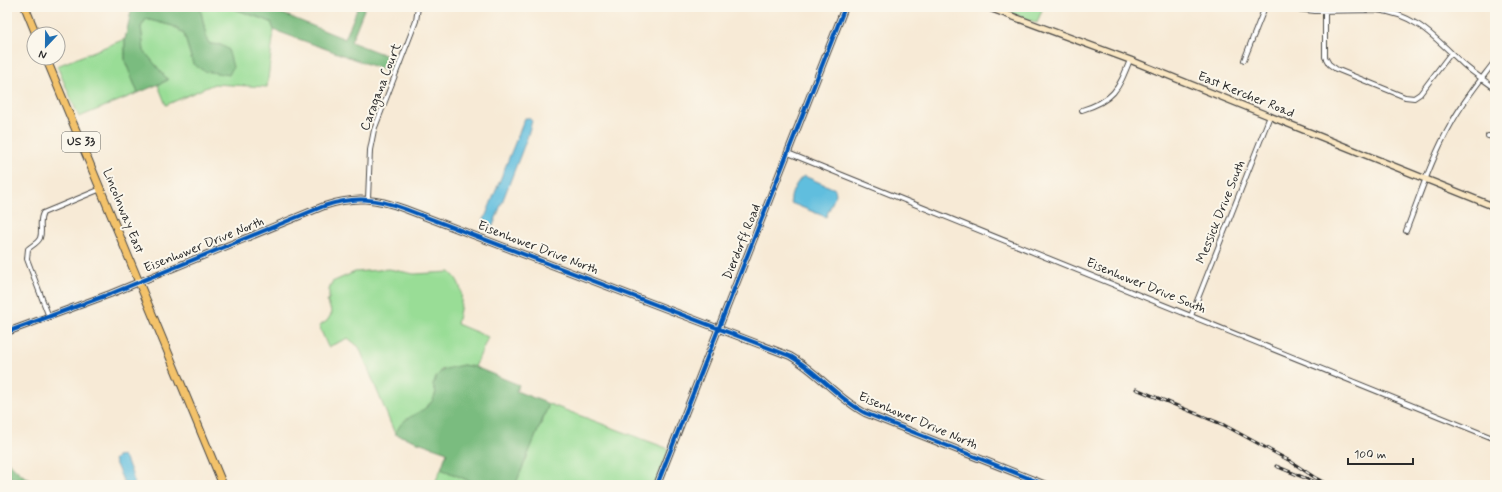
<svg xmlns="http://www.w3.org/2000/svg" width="1502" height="492" font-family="Mynerve,sans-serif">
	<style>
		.green { fill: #99dd96; stroke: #628460 }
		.forest { fill: #7abc7f; stroke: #527455 }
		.water { fill: #60bede; stroke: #467484 }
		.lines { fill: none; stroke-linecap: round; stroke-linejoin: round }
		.street-casing { stroke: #4a4845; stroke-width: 6 }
		.secondary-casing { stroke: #4a4845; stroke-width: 8 }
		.highway-casing { stroke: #4a4845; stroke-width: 9 }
		.street { stroke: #fff; stroke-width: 4 }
		.secondary { stroke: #fae7c3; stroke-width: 5.5 }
		.highway { stroke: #f3c26a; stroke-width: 7 }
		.rail-casing { stroke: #2b2b2b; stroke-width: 3 }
		.rail { stroke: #fbf7ec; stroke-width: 1.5; stroke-dasharray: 4.5; stroke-linecap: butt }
		.cycleway-casing { stroke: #fbf7ec; stroke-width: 6 }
		.cycleway { stroke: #0057b8; stroke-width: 4 }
		.labels { text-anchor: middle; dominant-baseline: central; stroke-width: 4; stroke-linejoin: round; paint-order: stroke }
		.shield { fill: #fbf7ec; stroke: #696865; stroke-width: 1 }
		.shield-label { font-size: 12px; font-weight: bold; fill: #2b2b2b }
		.street-label { font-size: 13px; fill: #2b2b2b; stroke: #fbf7ec }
	</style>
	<rect width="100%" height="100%" fill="#fbf7ec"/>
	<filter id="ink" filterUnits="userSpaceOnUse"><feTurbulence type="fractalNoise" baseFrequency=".025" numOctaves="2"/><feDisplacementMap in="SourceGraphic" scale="8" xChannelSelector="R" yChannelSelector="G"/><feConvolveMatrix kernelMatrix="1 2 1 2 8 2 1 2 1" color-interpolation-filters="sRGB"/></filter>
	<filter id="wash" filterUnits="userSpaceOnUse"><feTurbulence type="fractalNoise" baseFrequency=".012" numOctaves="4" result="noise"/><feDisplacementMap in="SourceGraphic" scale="16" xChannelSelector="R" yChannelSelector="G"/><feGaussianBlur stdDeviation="0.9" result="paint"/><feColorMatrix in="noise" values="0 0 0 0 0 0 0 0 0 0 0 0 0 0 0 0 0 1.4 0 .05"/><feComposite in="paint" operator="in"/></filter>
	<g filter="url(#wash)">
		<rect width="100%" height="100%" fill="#f7ead6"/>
		<path class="green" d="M200 7H229L271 22 274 30 267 87 214 84 166 105 158 85 168 80 144 51 141 27 146 19 173 26 184 34 193 64 221 45 210 44 207 40Z
			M995 7H1043L1037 23Z
			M125 39V61L138 93 79 117 57 66Z
			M389 269 414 274 450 272C467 287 461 304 457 324L488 337 475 367 463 365 441 370 434 399 421 412 402 423 395 434 359 347 348 338 328 347 319 326 327 321 332 313 327 301 329 299V290L332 282 355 272Z
			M549 404 669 449 655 485H525L516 483Z
			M441 469 479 485H434Z"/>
		<path class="forest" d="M132 7H200L207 40 210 44 221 45 228 49 233 67 229 75 204 71 193 64 184 34 173 26 146 19 141 27 144 51 168 80 138 93 125 61V39Z
			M229 7H266L345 39 358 7H365L351 42 398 60 392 73 274 30 271 22Z
			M463 365 475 367 519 385 516 391 549 404 516 483 502 485H479L441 469 447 452 395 434C397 431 399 426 402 423 414 412 431 411 436 392L433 385C438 368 447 369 463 365Z
			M7 461 22 475 38 485H29L7 476Z"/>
		<path class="water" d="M525 118H529L532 121 527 138 494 223 493 225H488L484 222V220Z
			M804 176 835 189 836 194 826 217 791 203C789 196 797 180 804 176Z
			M122 456C129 463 132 473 134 482L132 485H125L114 460 117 457Z"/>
	</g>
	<g filter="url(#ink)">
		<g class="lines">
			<g class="street-casing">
				<path id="street" d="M1278 7 1315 11 1376 10C1416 14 1435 38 1463 64 1473 73 1484 80 1495 88
					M1325 7V57L1329 64 1336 69 1405 97 1414 98 1420 94 1451 53
					M1244 60 1265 7
					M1082 110C1114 100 1118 90 1130 60
					M1488 136 1495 137
					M788 153 1495 439
					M368 199 370 150 374 130 416 21 418 7
					M1406 231C1420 195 1432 157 1451 124 1463 101 1480 81 1495 61
					M1191 316 1270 116
					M49 317 27 259 28 249C31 246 38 243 40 238 43 230 38 222 43 213L101 189"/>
			</g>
			<g class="secondary-casing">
				<path id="secondary" d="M987 7 1130 60 1495 207
					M7 332 110 294 324 206C354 196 376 198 405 209L790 356C818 372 837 398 865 413L1046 485
					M657 485 845 7"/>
			</g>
			<g class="highway-casing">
				<path id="highway" d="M25 7 36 34
					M46 58 223 485"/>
			</g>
			<use href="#street" class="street"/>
			<use href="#secondary" class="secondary"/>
			<use href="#highway" class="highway"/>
			<g class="rail-casing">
				<path id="rail" d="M1136 389 1224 425 1290 461 1314 477 1329 485
					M1276 466 1317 483"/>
			</g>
			<use href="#rail" class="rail"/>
			<g class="cycleway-casing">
				<path id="cycleway" d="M7 332 110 294 324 206C354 196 376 198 405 209L790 356C818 372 837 398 865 413L1046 485
					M657 485 845 7"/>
			</g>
			<use href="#cycleway" class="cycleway"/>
		</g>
	</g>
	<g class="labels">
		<rect class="shield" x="62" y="132" width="38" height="20" rx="3"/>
		<g class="shield-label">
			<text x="81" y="142">US 33</text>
		</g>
		<g class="street-label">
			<text transform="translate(381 87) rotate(-69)">Caragana Court</text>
			<text transform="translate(1246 95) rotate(22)">East Kercher Road</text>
			<text transform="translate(123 211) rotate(68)">Lincolnway East</text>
			<text transform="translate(1221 212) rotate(-68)">Messick Drive South</text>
			<text transform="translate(742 242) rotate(-68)">Dierdorff Road</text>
			<text transform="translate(204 245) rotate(-22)">Eisenhower Drive North</text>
			<text transform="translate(538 248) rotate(21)">Eisenhower Drive North</text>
			<text transform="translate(1146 286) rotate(22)">Eisenhower Drive South</text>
			<text transform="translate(918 421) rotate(23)">Eisenhower Drive North</text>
		</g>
	</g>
	<rect width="1502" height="492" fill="none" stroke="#fbf7ec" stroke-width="24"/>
	<g transform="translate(46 46) rotate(202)"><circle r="19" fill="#fbf7ec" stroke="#a8a59f"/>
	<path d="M0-3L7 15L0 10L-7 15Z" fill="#1f6fb2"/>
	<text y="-6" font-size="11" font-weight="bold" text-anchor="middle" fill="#2b2b2b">N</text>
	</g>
	<path d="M1348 458v6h65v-6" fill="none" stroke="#2b2b2b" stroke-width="2"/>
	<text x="1354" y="458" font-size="12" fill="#2b2b2b" stroke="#fbf7ec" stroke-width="3" paint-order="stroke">100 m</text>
</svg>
